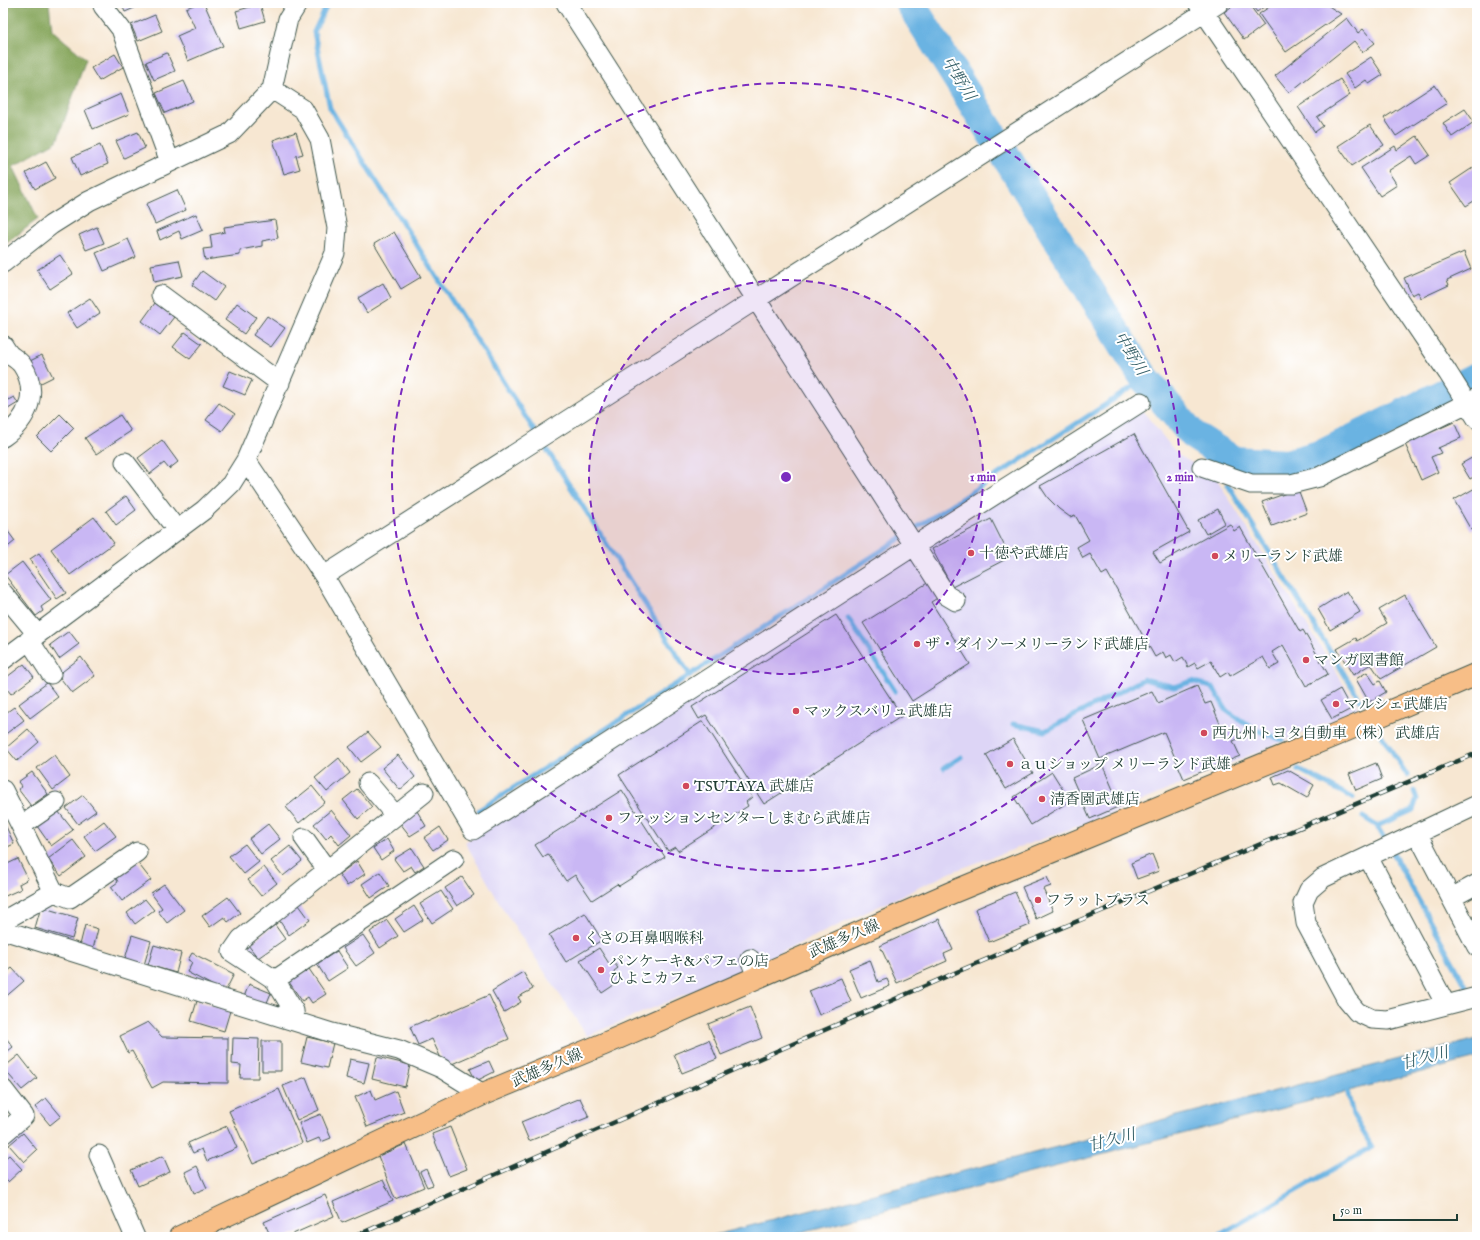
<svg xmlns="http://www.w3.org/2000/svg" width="1480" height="1240" font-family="'IM FELL English','Noto Serif JP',serif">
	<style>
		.built { fill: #ddd5f6 }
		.forest { fill: #86a65b; stroke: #527248 }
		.water { fill: #6ab3e2; stroke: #44788b }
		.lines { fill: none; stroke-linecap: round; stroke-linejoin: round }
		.stream { stroke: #6ab3e2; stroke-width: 5 }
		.river { stroke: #6ab3e2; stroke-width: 30 }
		.building { fill: #c9b7f4 }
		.minor-casing { stroke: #3f564c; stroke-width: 21 }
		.major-casing { stroke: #3f564c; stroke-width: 24 }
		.minor { stroke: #fff; stroke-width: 19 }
		.major { stroke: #f7be87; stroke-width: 22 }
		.rail-casing { stroke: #1f3d34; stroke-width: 4.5 }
		.rail { stroke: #fff; stroke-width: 3; stroke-dasharray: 9; stroke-linecap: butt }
		.ring { fill: none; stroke: #7b2cbf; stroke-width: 2; stroke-dasharray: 7 5 }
		.poi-dot { fill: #d1495b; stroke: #fff; stroke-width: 1.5 }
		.labels { text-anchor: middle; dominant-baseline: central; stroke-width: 4; stroke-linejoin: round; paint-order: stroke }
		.poi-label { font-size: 15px; fill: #1f3d34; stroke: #fff; text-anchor: start }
		.street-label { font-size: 15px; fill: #1f3d34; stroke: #fff }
		.water-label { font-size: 16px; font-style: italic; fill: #366068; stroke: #fff }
		.centre { fill: #7b2cbf; stroke: #fff; stroke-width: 2 }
		.ring-label { font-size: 12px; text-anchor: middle; font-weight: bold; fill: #7b2cbf; stroke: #fff; stroke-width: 4; stroke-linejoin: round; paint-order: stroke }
	</style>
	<rect width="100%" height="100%" fill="#fff"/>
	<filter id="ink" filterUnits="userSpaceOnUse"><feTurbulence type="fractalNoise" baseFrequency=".025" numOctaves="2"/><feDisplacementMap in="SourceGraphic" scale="8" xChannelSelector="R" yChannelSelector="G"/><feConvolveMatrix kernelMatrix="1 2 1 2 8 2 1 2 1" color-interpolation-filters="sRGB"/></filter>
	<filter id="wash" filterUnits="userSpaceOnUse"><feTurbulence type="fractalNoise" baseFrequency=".012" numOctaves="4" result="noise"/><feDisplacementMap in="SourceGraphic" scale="16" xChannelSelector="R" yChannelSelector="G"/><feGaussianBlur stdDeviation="0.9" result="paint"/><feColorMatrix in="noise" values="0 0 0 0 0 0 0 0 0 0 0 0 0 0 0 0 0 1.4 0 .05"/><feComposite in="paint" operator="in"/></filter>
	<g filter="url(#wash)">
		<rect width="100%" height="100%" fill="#f7e7d2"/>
		<path class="built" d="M1141 409 1178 455 1215 476 1359 709 1111 814 954 871 743 970 587 1036 503 909 465 842Z"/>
		<path class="forest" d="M3 3H49L52 30 86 59 57 141 13 166 38 219 3 246Z"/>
		<path class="water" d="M1477 1039V1058L782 1237H707Z"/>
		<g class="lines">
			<path class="stream" d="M328 3 314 32 330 108 537 435
				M542 442 690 675 1145 379
				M1228 485 1362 703
				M848 618 895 691
				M1013 724 1045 731 1144 679 1174 687 1193 681 1213 688 1227 711 1256 730 1282 740
				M1382 736 1407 775
				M944 768 961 757
				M1298 769 1353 798
				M479 810 690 675
				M1363 817 1377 826
				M1387 843 1377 826 1413 810 1417 799 1414 791
				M1391 850 1471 995
				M869 1235 870 1237
				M1216 1237 1372 1147 1353 1115 1346 1086"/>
			<path class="river" d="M910 3 1145 379 1193 435 1234 461 1287 464 1323 454 1477 377"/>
		</g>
		<g id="blocks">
			<path class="building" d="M121 3H146L125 12Z
				M193 3H204L223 46 188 61 177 36 195 28 186 8 194 5Z
				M1237 3H1248L1264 25 1244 40 1224 12Z
				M1250 3H1269L1257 12Z
				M1275 3H1324L1341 14 1286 52 1259 14Z
				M260 4 265 21 241 28 236 11Z
				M155 15 162 31 138 41 131 25Z
				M1347 18 1358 33 1363 29 1375 43 1363 52 1354 41 1289 93 1275 76Z
				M167 53 175 71 154 80 146 62Z
				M115 54 123 67 99 81 91 68Z
				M1371 57 1383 75 1369 84 1366 80 1355 88 1345 74Z
				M1340 79 1350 95 1317 117 1323 126 1315 132 1298 107Z
				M184 81 193 101 165 113 156 93Z
				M1435 85 1447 103 1396 136 1384 118Z
				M121 94 129 114 93 129 85 110Z
				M1465 109 1474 122 1452 137 1443 123Z
				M1370 125 1384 145 1352 166 1338 146Z
				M138 132 145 148 124 158 116 141Z
				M296 132 303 154 296 156 300 169 284 174 273 140Z
				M1417 136 1430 155 1416 164 1411 156 1388 171 1397 185 1380 196 1361 168 1395 146 1397 150Z
				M100 145 108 164 80 176 72 157Z
				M46 162 55 178 35 189 26 173Z
				M1477 165V199L1466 206 1450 183Z
				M177 190 186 210 155 224 146 204Z
				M196 214 203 230 182 239 179 231 160 240 157 231Z
				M275 220 278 238 262 241V246L240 250V255L205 260 203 249 212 248 210 235 225 232 224 227Z
				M97 227 104 243 86 250 79 235Z
				M394 232 421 277 401 289 374 244Z
				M128 239 136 257 104 271 96 253Z
				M1464 252 1471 269 1447 280 1449 285 1421 298 1418 292 1412 295 1404 278Z
				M60 255 73 274 50 289 37 270Z
				M179 260 183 276 154 282 151 265Z
				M202 271 224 287 214 301 192 285Z
				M383 283 391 298 367 313 358 298Z
				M90 298 100 313 77 328 67 313Z
				M155 303 174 317 160 335 142 321Z
				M237 303 256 317 244 334 225 320Z
				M267 316 285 328 271 347 253 335Z
				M185 332 202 344 190 359 173 347Z
				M42 355 53 377 39 384 28 362Z
				M230 371 252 380 245 395 223 386Z
				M3 392 8 400 14 397 18 403 3 412Z
				M219 403 235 414 222 431 206 420Z
				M60 414 74 428 51 451 37 437Z
				M120 415 131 431 96 454 85 438Z
				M1454 422 1461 438 1438 448 1441 453 1431 457 1438 472 1421 480 1405 444Z
				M1134 434 1189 532 1153 552 1160 563 1230 524 1234 531 1240 527 1300 632 1303 630 1328 674 1306 686 1283 645 1272 652 1279 664 1270 669 1263 657 1230 676 1228 672 1220 677 1211 661 1198 668 1195 663 1188 667 1183 657 1175 662 1171 655 1166 658 1163 652 1155 657 1107 572 1102 575 1090 554 1083 558 1077 547 1089 540 1075 515 1070 517 1059 509 1048 498 1040 486Z
				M162 440 178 462 169 469 164 463 150 474 138 458Z
				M1477 455V475L1470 479 1461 464Z
				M1477 487V526L1471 530 1454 500Z
				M1298 489 1307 513 1272 526 1262 502Z
				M126 496 136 510 116 525 106 511Z
				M1218 509 1225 523 1206 534 1198 520Z
				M94 517 114 543 70 575 51 549Z
				M991 519 1010 557 952 587 932 549Z
				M4 526 15 541 4 550 3 527Z
				M39 553 66 593 57 599 30 559Z
				M22 562 51 600 41 607 43 611 36 616 5 575Z
				M929 582 939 597 931 602 970 664 912 701 863 623Z
				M1347 591 1360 612 1330 630 1318 609Z
				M1405 595 1436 647 1381 679 1371 664 1353 675 1337 649 1356 638 1357 641 1387 623 1379 610Z
				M836 615 902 716 764 804 706 715 699 719 692 707Z
				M69 631 79 644 59 659 50 645Z
				M81 657 95 676 72 693 58 675Z
				M24 664 34 677 11 694 3 684V680Z
				M1367 672 1375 684 1380 681 1386 692 1369 702 1356 679Z
				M47 683 58 697 30 718 19 704Z
				M1197 686 1205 704 1211 702 1221 726 1248 735 1233 741 1240 756 1184 779 1164 732 1100 759 1083 720 1152 691 1158 703Z
				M1340 689 1351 709 1332 719 1321 700Z
				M14 707 24 720 3 736V715Z
				M703 721 752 797 746 802 748 806 678 851 675 847 668 851 619 775Z
				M28 729 39 742 17 761 6 748Z
				M368 732 381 747 361 762 349 747Z
				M1013 739 1033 773 1006 789 986 755Z
				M54 755 70 777 53 790 37 768Z
				M398 755 415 777 400 790 382 768Z
				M339 758 350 773 327 792 315 778Z
				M1376 763 1382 779 1356 790 1349 774Z
				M1102 764 1120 806 1090 819 1072 778Z
				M1288 770 1314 785 1307 798 1281 783 1275 785 1272 777Z
				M32 772 48 794 31 806 18 789 22 787 18 782Z
				M1052 772 1070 801 1031 825 1014 797Z
				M312 786 325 802 299 823 286 807Z
				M357 789 372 807 358 819 343 800Z
				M622 790 665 857 619 886 617 884 592 900 575 875 566 881 548 854 543 857 535 845Z
				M83 795 96 811 78 824 66 808Z
				M331 810 351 835 339 845 331 834 326 839 314 824Z
				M58 811 73 830 51 846 37 826Z
				M417 811 426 826 410 836 400 823Z
				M3 820 14 844 3 849Z
				M104 821 116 836 95 851 84 836Z
				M268 824 280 839 261 854 249 839Z
				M440 827 448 840 433 850 424 838Z
				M387 839 394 851 381 860 373 848Z
				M73 840 86 857 61 876 48 859Z
				M245 844 259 862 244 874 229 856Z
				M290 846 302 861 283 876 271 861Z
				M412 848 424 866 415 872 411 866 403 871 394 859Z
				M1152 854 1159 871 1137 879 1131 863Z
				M18 859 28 879 19 884 21 889 3 897V866Z
				M357 861 365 874 347 886 339 874Z
				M137 862 151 880 122 901 111 887 118 882 116 878Z
				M264 867 277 883 261 896 248 880Z
				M380 872 389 886 371 898 362 884Z
				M462 877 474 895 457 906 445 888Z
				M1047 877 1051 886 1043 889 1053 911 1036 919 1022 887Z
				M164 884 184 910 167 923 158 911 162 908 151 893Z
				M441 891 453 909 432 923 420 904Z
				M1015 892 1030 925 989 942 975 909Z
				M228 897 240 913 228 922 224 917 210 927 202 916Z
				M145 899 154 910 135 924 127 913Z
				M299 905 310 920 289 935 279 920Z
				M414 906 423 920 404 932 395 919Z
				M41 907 78 918 72 939 35 928Z
				M585 913 602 940 566 962 549 935Z
				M939 919 953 950 944 954 947 961 897 983 880 946Z
				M387 920 398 936 380 948 370 932Z
				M85 925 98 929 93 949 80 945Z
				M275 925 285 939 258 958 248 945Z
				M132 935 151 941 144 965 125 959Z
				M363 935 375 953 356 966 343 948Z
				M154 945 181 953 176 973 148 965Z
				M599 948 610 965 614 963 618 968 614 971 620 981 602 993 580 960Z
				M337 951 348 968 328 981 317 964Z
				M192 953 234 974 225 992 187 972 192 962 188 960Z
				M870 960 878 982 887 979 890 986 861 998 849 969Z
				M12 968 24 981 3 999V975Z
				M309 969 326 994 312 1003 308 997 302 1001 289 982Z
				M523 972 533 989 518 997 521 1002 504 1012 492 991Z
				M841 978 851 1002 819 1015 809 991Z
				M249 984 271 993 266 1005 244 997Z
				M489 995 509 1039 445 1067 432 1039 418 1045 410 1027 426 1020 427 1022Z
				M197 1001 230 1011 224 1031 191 1021Z
				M750 1007 762 1038 721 1055 708 1024Z
				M148 1022 162 1037 228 1038V1083L163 1082 152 1088 132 1051 128 1053 120 1036Z
				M3 1034 13 1047 3 1055Z
				M307 1037 333 1043 327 1068 301 1062Z
				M233 1038 259 1039 258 1078H240L241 1065 232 1064Z
				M709 1040 717 1059 682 1073 674 1054Z
				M262 1041H281V1071H262Z
				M19 1055 37 1078 22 1090 3 1068Z
				M377 1057 410 1065 405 1087 372 1079Z
				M350 1059 369 1063 364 1083 346 1078Z
				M489 1061 494 1072 476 1081 470 1069Z
				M306 1077 319 1110 297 1120 283 1086Z
				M279 1089 302 1143 253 1164 229 1111Z
				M371 1090 375 1100 396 1091 404 1112 367 1127 355 1097Z
				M46 1098 61 1116 50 1125 35 1107Z
				M580 1098 589 1117 529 1141 521 1122Z
				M321 1114 331 1138 321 1142 319 1138 307 1143 299 1123Z
				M227 1126 237 1148 207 1161 202 1149 193 1153 188 1143Z
				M450 1127 467 1169 449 1176 432 1134Z
				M23 1133 37 1150 24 1162 9 1145Z
				M406 1144 424 1187 395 1199 378 1156Z
				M9 1155 22 1169 8 1182 3 1177V1160Z
				M163 1156 170 1172 138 1186 131 1170Z
				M197 1166 207 1188 194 1193 185 1172Z
				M426 1169 433 1185 427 1187 420 1172Z
				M383 1180 393 1201 342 1223 333 1202Z
				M325 1195 334 1216 286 1237H271L264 1222Z"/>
		</g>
	</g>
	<g filter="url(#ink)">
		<use href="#blocks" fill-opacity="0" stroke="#3f564c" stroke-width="1"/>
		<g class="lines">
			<g class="minor-casing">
				<path id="minor" d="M566 3 946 595 956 601
					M1198 3 1448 373 1477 419
					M103 6 121 29 170 162
					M3 263 51 225 89 201 229 134 272 89 288 19 298 3
					M161 295 280 383
					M3 345C5 348 7 352 10 355 14 358 19 361 22 365 40 392 28 420 3 437
					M246 460 324 576 473 830 914 546 1141 402
					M125 462 177 530
					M1202 467 1251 484H1291L1319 477 1477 398
					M324 576 1219 3
					M3 593 37 634
					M29 640 51 674
					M3 660 204 510 231 484 246 460 335 253 337 228 320 139 303 109 272 89
					M368 783 395 815
					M3 790 54 892 3 921
					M1477 805 1323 878 1309 890 1303 903 1306 923 1347 1000 1357 1012 1372 1019 1388 1020 1477 997
					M21 826 56 802
					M1417 833 1477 947
					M304 838 327 870
					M1368 857 1446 1005
					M54 892 70 898 137 852
					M1451 898 1477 884
					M3 930 332 1033 399 1050 441 1068 483 1094
					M750 959 757 977
					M275 980 454 859
					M295 1021 294 1011 275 980 232 952 241 939 424 793
					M3 1089 24 1116 3 1134
					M99 1155 135 1237"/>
			</g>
			<g class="major-casing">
				<path id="major" d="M180 1237 483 1094 604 1044 953 892 1335 735 1477 674"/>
			</g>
			<use href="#minor" class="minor"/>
			<use href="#major" class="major"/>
			<g class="rail-casing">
				<path id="rail" d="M353 1237 959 971 1477 753"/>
			</g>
			<use href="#rail" class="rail"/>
		</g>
	</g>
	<circle cx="786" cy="477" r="197" fill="#7b2cbf" fill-opacity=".12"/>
	<g class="ring">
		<circle cx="786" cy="477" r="197"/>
		<circle cx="786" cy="477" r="394"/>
	</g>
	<g class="poi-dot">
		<circle cx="971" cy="553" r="4"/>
		<circle cx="1215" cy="556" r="4"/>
		<circle cx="917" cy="644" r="4"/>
		<circle cx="1306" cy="660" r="4"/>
		<circle cx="1336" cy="704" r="4"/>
		<circle cx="796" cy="711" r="4"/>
		<circle cx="1204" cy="733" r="4"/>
		<circle cx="1010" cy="764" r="4"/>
		<circle cx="686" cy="786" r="4"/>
		<circle cx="1042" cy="799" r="4"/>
		<circle cx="609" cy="818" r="4"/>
		<circle cx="1038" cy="900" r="4"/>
		<circle cx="576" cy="938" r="4"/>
		<circle cx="601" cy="970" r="4"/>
	</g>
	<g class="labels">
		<g class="poi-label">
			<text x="979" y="553">十徳や武雄店</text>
			<text x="1223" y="556">メリーランド武雄</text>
			<text x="925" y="644">ザ・ダイソーメリーランド武雄店</text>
			<text x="1314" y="660">マンガ図書館</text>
			<text x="1344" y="704">マルシェ武雄店</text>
			<text x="804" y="711">マックスバリュ武雄店</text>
			<text x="1212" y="733">西九州トヨタ自動車（株） 武雄店</text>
			<text x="1018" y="764">ａｕショップ メリーランド武雄</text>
			<text x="694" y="786">TSUTAYA 武雄店</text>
			<text x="1050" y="799">清香園武雄店</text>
			<text x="617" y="818">ファッションセンターしまむら武雄店</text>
			<text x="1046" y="900">フラットプラス</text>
			<text x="584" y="938">くさの耳鼻咽喉科</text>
			<text x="609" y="961">パンケーキ&amp;パフェの店<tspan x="609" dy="17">ひよこカフェ</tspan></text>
		</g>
		<g class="street-label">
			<text transform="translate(844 939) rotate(-23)">武雄多久線</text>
			<text transform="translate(547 1068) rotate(-23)">武雄多久線</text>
		</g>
		<g class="water-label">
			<text transform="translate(958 79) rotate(58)">中野川</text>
			<text transform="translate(1130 354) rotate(58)">中野川</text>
			<text transform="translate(1425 1059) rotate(-15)">甘久川</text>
			<text transform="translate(1112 1141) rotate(-15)">甘久川</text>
		</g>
	</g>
	<circle cx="786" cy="477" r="6" class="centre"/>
	<g class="ring-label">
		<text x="983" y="481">1 min</text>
		<text x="1180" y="481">2 min</text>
	</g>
	<rect width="1480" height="1240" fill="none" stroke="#fff" stroke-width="16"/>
	<path d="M1334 1214v6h123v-6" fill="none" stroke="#1f3d34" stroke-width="2"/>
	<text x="1340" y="1214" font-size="12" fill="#1f3d34" stroke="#ffffff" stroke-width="3" paint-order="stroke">50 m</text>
</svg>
